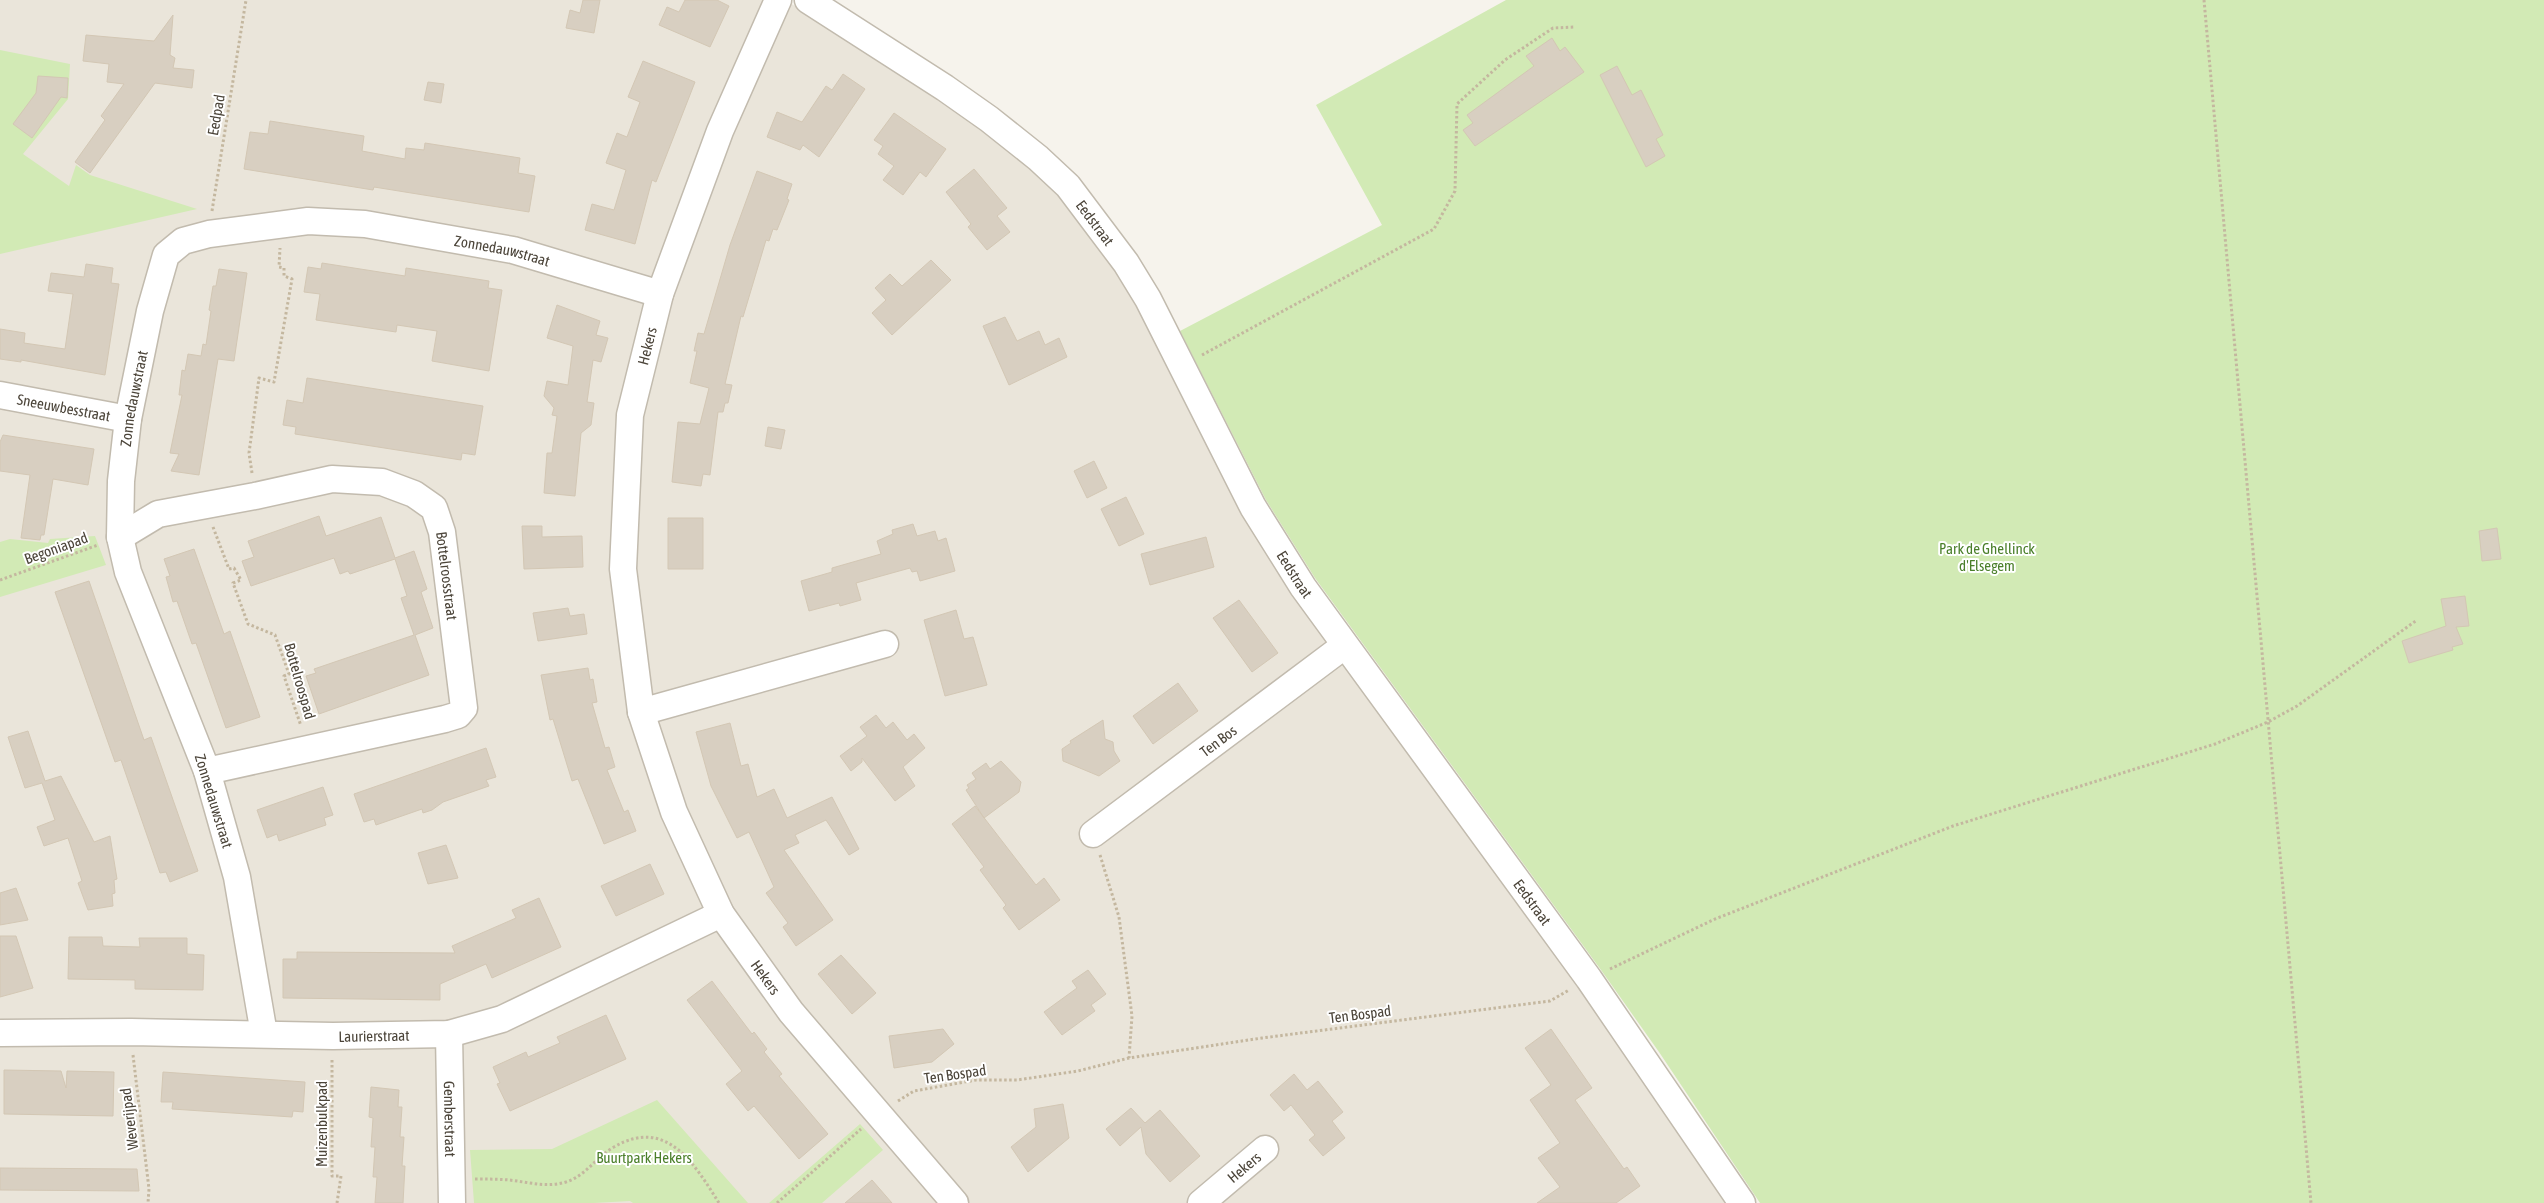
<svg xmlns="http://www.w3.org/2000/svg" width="2544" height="1203" font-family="'Asap Condensed',sans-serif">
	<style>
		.residential { fill: #eae5da }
		.green { fill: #d2eab5 }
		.building { fill: #d8cfc1; stroke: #d3c7b4 }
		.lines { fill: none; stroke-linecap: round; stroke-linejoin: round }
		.street-casing { stroke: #c2bbae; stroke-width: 29 }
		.path { stroke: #c4b79f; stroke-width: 3; stroke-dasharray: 2.5 2.5; stroke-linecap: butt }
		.street { stroke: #fff; stroke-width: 26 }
		.labels { text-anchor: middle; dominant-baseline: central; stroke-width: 4; stroke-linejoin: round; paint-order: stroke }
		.street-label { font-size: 15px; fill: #4b4439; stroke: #fff }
		.park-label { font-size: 15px; fill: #4a7f2a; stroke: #fff }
	</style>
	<rect width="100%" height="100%" fill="#f6f3ec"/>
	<path class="residential" d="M0 0H785L896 68 1000 137 1048 179 1115 262 1293 590 1612 1029 1728 1203H0Z"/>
	<path class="green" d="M1506 0H2544V1203H1760L1659 1052 1601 970 1315 578 1266 500 1180 331 1382 225 1316 105Z
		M0 50 70 64 68 99 23 154 69 186 76 165 90 175 197 209 0 254Z
		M95 536 106 565 0 597V542L10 539 48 543 50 539Z
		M657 1100 748 1203H633L630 1201 594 1203H474L470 1150 552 1149Z
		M860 1124 883 1150 822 1203H769Z"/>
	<path class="building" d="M583 0H600L594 33 566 28 570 10 580 13Z
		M685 0H717L729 6 710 47 659 25 667 7 679 12Z
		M173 15 170 55 175 58 173 68 194 70 192 88 155 83 90 173 75 162 105 120 101 116 124 84 107 82 109 64 83 61 86 35 154 41Z
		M1552 38 1560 51 1565 47 1584 72 1475 146 1463 130 1473 123 1467 115 1534 66 1526 56Z
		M643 61 695 82 656 182 652 180 635 244 585 230 592 204 614 210 626 170 606 163 617 133 627 137 640 102 628 97Z
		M1617 66 1632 95 1641 90 1663 135 1656 139 1665 156 1646 167 1600 75Z
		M843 74 865 89 819 157 803 145 800 150 767 137 777 112 802 122 826 86 832 90Z
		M38 76 68 78 67 98 61 97 32 138 13 124 36 93Z
		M428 82 444 84 441 103 424 100Z
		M894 113 946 149 926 177 920 172 903 195 883 180 894 166 878 154 883 146 874 140Z
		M270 121 364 136 362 151 405 159 406 148 424 150 425 143 520 158 518 173 535 176 529 212 374 187 373 190 244 169 250 132 268 134Z
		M974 169 1007 208 997 216 1010 232 987 250 968 227 971 224 946 192Z
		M757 171 792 184 787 199 789 200 777 230 773 229 769 241 766 240 743 317 741 316 725 384 732 385 728 403H725L723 412H718L710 475 703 474 701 486 672 482 678 422 700 424 709 388 690 383 697 351H694L698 333 704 334 730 245Z
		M931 260 951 280 892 335 872 313 886 300 875 288 890 274 902 286Z
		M322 263 405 276 406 268 489 281 488 288 502 290 489 371 432 361 437 331 397 325 396 332 316 320 320 294 304 292 308 267 321 269Z
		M86 264 113 268 111 283 119 284 105 375 21 360V362L0 359V329L25 333 24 343 65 349 73 294 48 291 51 273 84 277Z
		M219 269 247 273 234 361 218 359 199 475 171 471 179 454 170 453 182 395H179L182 370 185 371 188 354 201 356 203 344 206 345 211 311 209 310 213 286H216Z
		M557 305 600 321 596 335 608 338 601 362 593 360 587 402 594 403 591 425 581 433 575 496 544 493 547 453H552L557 416 552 415 554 408 544 396 547 381 568 385 573 346 547 338Z
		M1005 317 1017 341 1039 331 1045 345 1059 338 1067 357 1009 385 983 326Z
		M307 378 483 406 475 455 462 453 461 460 295 434 296 427 283 425 287 400 303 403Z
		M768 427 785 430 781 449 765 446Z
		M3 435 94 449 88 485 53 479 44 535H41L40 540 21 538 30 475 0 471V442Z
		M1094 461 1107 488 1087 498 1074 471Z
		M1126 497 1144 534 1119 546 1101 509Z
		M319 516 326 536 381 517 395 558 414 551 427 589 421 592 433 628 415 635 429 675 319 714 306 676 316 673 314 669 414 635 401 598 407 596 395 559 350 574 348 571 340 574 334 558 251 586 242 561 254 557 248 541Z
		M668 518H703V569H668Z
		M913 524 917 536 935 531 938 541 946 538 955 571 920 581 917 571 912 572 910 568 856 583 861 600 840 606 839 603 809 611 801 581 832 572V568L881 554 877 541 893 534 892 530Z
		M522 526H542V537L582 536 583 567 524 569Z
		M2497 528 2501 559 2482 561 2479 531Z
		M1206 537 1214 567 1150 585 1141 554Z
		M194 549 224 634 230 631 260 717 226 728 196 643 192 644 177 601 173 602 166 577 170 576 164 559Z
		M89 581 144 740 151 737 198 871 170 882 166 872 160 873 121 760 115 762 55 592Z
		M2465 596 2469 626 2456 627 2463 644 2452 647 2453 650 2409 663 2402 641 2446 626 2441 599Z
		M1239 600 1278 653 1252 672 1213 618Z
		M568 608 570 616 584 614 587 634 538 641 533 613Z
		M956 610 964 639 973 637 987 685 945 696 924 620Z
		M588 668 590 680 593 679 597 702 592 703 605 748 609 747 615 767 607 770 624 812 628 810 636 831 604 844 578 779 572 781 553 719 550 720 541 675Z
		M1178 683 1198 711 1153 744 1133 716Z
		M876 715 886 728 893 722 907 740 914 734 925 748 903 767 915 786 895 801 862 758V762L851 771 840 756 867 736 860 727Z
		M1103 720 1105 739 1113 742 1114 751 1120 761 1099 776 1063 761 1062 749 1071 743 1070 741Z
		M730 723 741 766 748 764 757 797 774 789 787 818 832 797 859 849 849 855 826 820 795 835 799 843 784 850 833 920 796 946 783 927 788 923 766 893 774 887 749 832 737 838 711 786 696 732Z
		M28 731 45 781 61 776 94 842 110 836 117 879 114 880 115 893 112 894 113 906 88 910 78 883 82 881 68 838 44 846 37 827 55 820 42 783 25 788 8 737Z
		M486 748 496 777 486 780 489 786 443 802 432 810 423 813 422 809 376 825 374 819 364 822 354 794Z
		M1001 761 1021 782 1019 792 984 818 966 790 969 788 967 785 976 779 972 773 986 763 990 769Z
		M323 787 333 815 324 818 326 825 279 841 277 834 267 838 257 810Z
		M975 806 1036 885 1044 878 1060 900 1019 930 1003 908 1006 905 980 870 984 867 952 824Z
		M446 845 458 878 428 884 418 853Z
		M650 864 664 894 616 916 601 886Z
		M16 888 28 920 0 925V893Z
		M539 898 561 947 492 978 486 964 440 984V1000L283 998V959H297V952L455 953 452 946 516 918 512 910Z
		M0 936H16L33 988 0 997Z
		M69 937H102L103 946 140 947 139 938H187V954L204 955 203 990 135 989V980L68 979Z
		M841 955 876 993 852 1014 818 974Z
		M1088 970 1106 994 1091 1005 1095 1011 1062 1035 1044 1012 1077 988 1072 981Z
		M712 981 752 1034 754 1032 767 1049 764 1052 782 1074 779 1076 828 1134 799 1159 754 1106 748 1111 726 1084 742 1071 687 1000Z
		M606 1015 626 1059 510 1111 497 1084 500 1083 493 1067 526 1052 528 1057 560 1043 557 1037Z
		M943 1029 954 1044 932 1062 894 1068 889 1036Z
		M1551 1029 1592 1088 1575 1100 1624 1169 1627 1167 1640 1186 1616 1203H1537L1560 1187 1538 1158 1560 1143 1530 1100 1551 1085 1525 1048Z
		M4 1070 61 1071 66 1088 67 1071 114 1072 113 1116 4 1114Z
		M163 1072 305 1082 303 1112 293 1111 292 1117 172 1109 173 1102H161Z
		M1294 1074 1307 1090 1318 1081 1343 1112 1332 1121 1345 1138 1323 1156 1309 1140 1315 1135 1291 1105 1284 1111 1270 1095Z
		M371 1087 399 1090 398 1107H402L400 1137H404L402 1166H405L403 1203H375L377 1177H373L375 1147H371L373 1118 369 1117Z
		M1063 1104 1069 1138 1028 1172 1011 1147 1036 1127 1034 1109Z
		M1131 1108 1145 1123 1160 1110 1200 1156 1170 1182 1146 1154 1141 1127 1120 1146 1106 1129Z
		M0 1168 137 1169 139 1191 0 1190Z
		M872 1180 892 1203H845Z"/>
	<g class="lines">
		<g class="street-casing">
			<g id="street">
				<path id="s1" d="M778 0 720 131 660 294 630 415 623 569 641 712 674 812 721 914 791 1012 955 1203"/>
				<path id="s2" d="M808 0 945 88 989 119 1038 158 1068 186 1126 263 1148 299 1253 507 1303 587 1589 979 1742 1203"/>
				<path id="s3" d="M0 395 128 419"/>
				<path id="s4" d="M120 537 158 514 255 496 332 479 382 482 414 494 434 508 442 532 464 708 458 715 445 719 207 771"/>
				<path d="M641 712 885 644"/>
				<path id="s5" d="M1093 834 1344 646"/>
				<path id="s6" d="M0 1033 131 1032 333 1036 449 1034 502 1019 721 914"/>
				<path id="s7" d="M264 1034 237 877 207 771 128 572 120 537 121 481 128 419 150 311 166 255 183 241 209 234 308 221 365 224 513 250 660 294"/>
				<path id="s8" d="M449 1034 452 1203"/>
				<path id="s9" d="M1201 1203 1265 1149"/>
			</g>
		</g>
		<path class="path" d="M2204 0 2311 1203
			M212 211 246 0
			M1202 355 1434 229 1455 191 1457 104 1505 60 1553 28 1575 27
			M252 473 249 453 259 378 274 382 292 279 284 276V268L279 267 280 248
			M213 527 229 569 234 568 241 580 233 583 248 624 275 635 289 674 284 676 301 726
			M0 580 98 545
			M1100 855 1119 917 1132 1016 1129 1058
			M1610 969 1715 919 1953 826 2215 744 2268 722 2297 706 2417 620
			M133 1055 149 1189 148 1203
			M332 1060V1176H341L337 1203
			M898 1101 914 1091 976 1080H1017L1078 1071 1129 1058 1262 1038 1550 1001 1569 990
			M475 1179C487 1179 498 1179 509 1180 528 1182 547 1188 566 1182 587 1175 596 1157 614 1147 667 1116 695 1165 719 1203
			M777 1203 861 1129"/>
		<use href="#street" class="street"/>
	</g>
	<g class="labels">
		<g class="street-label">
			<text transform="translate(216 115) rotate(-80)">Eedpad</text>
			<text stroke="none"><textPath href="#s2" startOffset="366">Eedstraat</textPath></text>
			<text stroke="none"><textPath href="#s7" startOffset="1152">Zonnedauwstraat</textPath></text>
			<text transform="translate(647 346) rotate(-76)">Hekers</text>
			<text stroke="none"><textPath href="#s7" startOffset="659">Zonnedauwstraat</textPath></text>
			<text stroke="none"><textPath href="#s3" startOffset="65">Sneeuwbesstraat</textPath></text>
			<text transform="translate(56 548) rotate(-20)">Begoniapad</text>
			<text stroke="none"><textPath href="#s2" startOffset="771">Eedstraat</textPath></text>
			<text stroke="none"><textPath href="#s4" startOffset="400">Bottelroosstraat</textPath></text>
			<text transform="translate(300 681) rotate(74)">Bottelroospad</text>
			<text stroke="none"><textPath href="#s5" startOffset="156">Ten Bos</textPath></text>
			<text transform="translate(214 801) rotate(73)">Zonnedauwstraat</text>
			<text stroke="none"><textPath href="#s2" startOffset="1176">Eedstraat</textPath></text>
			<text stroke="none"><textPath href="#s1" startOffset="1035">Hekers</textPath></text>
			<text transform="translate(1360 1014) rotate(-7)">Ten Bospad</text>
			<text stroke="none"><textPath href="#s6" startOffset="374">Laurierstraat</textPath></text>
			<text transform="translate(955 1074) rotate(-8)">Ten Bospad</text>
			<text transform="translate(129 1119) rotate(-97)">Weverijpad</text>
			<text stroke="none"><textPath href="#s8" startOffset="85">Gemberstraat</textPath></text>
			<text transform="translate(321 1124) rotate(-90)">Muizenbulkpad</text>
			<text stroke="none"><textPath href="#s9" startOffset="56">Hekers</textPath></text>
		</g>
		<g class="park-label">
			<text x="1987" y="548">Park de Ghellinck<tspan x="1987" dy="17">d'Elsegem</tspan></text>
			<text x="644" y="1157">Buurtpark Hekers</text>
		</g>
	</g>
</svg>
